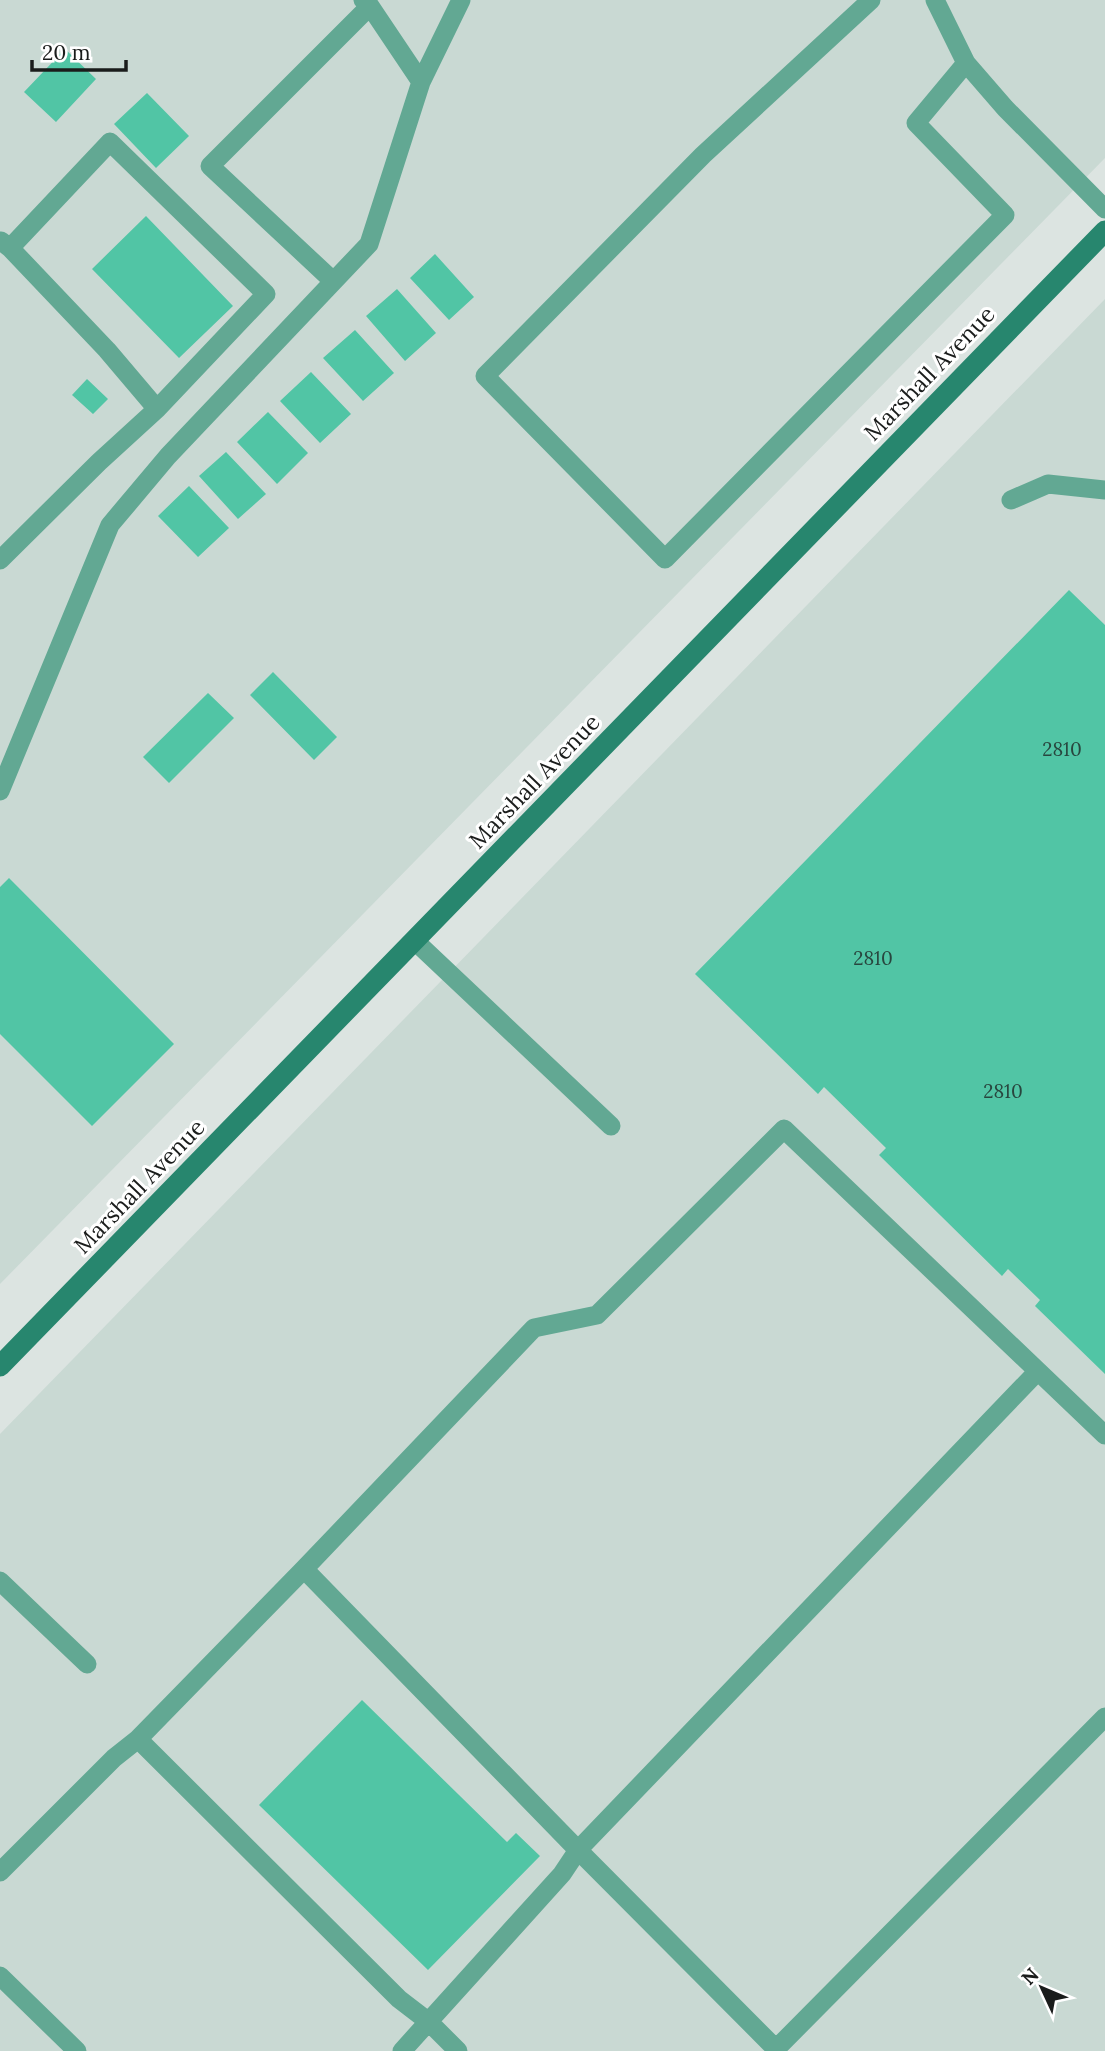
<svg xmlns="http://www.w3.org/2000/svg" width="1105" height="2051" font-family="Lora,serif">
	<style>
		.built { fill: #c9d9d3 }
		.building { fill: #51c5a5 }
		.lines { fill: none; stroke-linecap: round; stroke-linejoin: round }
		.lane { stroke: #62a893; stroke-width: 19 }
		.secondary { stroke: #27866e; stroke-width: 21 }
		.labels { text-anchor: middle; dominant-baseline: central; stroke-width: 6; stroke-linejoin: round; paint-order: stroke }
		.number-label { font-size: 19px; fill: #28463e }
		.street-label { font-size: 23px; fill: #1a1c1b; stroke: #fff }
	</style>
	<rect width="100%" height="100%" fill="#dce4e1"/>
	<path class="built" d="M0 0H1105V158L0 1284Z
		M1105 299V2051H0V1434Z"/>
	<path class="building" d="M65 49 96 79 56 122 24 92Z
		M147 93 189 136 156 168 114 124Z
		M146 216 233 306 179 358 92 269Z
		M435 254 474 297 449 320 410 278Z
		M397 289 436 333 405 361 366 316Z
		M355 330 394 373 363 401 323 358Z
		M311 372 351 414 320 443 280 401Z
		M87 379 108 399 93 414 72 395Z
		M268 412 308 453 277 484 237 442Z
		M226 452 266 494 238 519 199 476Z
		M189 486 229 528 198 557 158 516Z
		M1069 590 1105 625V1374L1035 1306 1040 1300 1008 1269 1002 1276 879 1155 886 1148 824 1087 818 1094 695 974Z
		M273 672 337 737 314 760 250 695Z
		M208 693 234 718 169 783 143 757Z
		M9 878 174 1044 92 1126 0 1034V887Z
		M362 1700 507 1842 516 1833 540 1856 428 1970 259 1805Z"/>
	<g class="lines">
		<path class="lane" d="M363 0 370 6 421 82
			M871 0 703 155 485 376 665 559 1005 215 916 123 966 63
			M935 0 966 63 1005 108 1105 209
			M1 241 10 248 107 350 157 409
			M333 281 210 166 370 6
			M1011 500 1048 484 1105 490
			M0 560 99 462 157 409 266 294 110 142 10 248
			M0 791 110 525 168 456 369 244 421 82 461 0
			M415 941 611 1126
			M304 1569 578 1850 778 2051
			M0 1581 87 1664
			M138 1739 399 1999 429 2022 458 2051
			M0 1872 114 1758 138 1739 304 1569 534 1328 597 1315 784 1129 1105 1435
			M0 1976 77 2051
			M402 2051 562 1874 578 1850 1038 1371
			M774 2051 1105 1717"/>
		<path class="secondary" d="M0 1366 1105 231"/>
	</g>
	<g class="labels">
		<g class="number-label">
			<text x="1062" y="749">2810</text>
			<text x="873" y="958">2810</text>
			<text x="1003" y="1091">2810</text>
		</g>
		<g class="street-label">
			<text transform="translate(929 373) rotate(-46)">Marshall Avenue</text>
			<text transform="translate(534 781) rotate(-46)">Marshall Avenue</text>
			<text transform="translate(139 1186) rotate(-46)">Marshall Avenue</text>
		</g>
	</g>
	<g transform="translate(1042 1988) rotate(314)" stroke="#ffffff" stroke-width="5" paint-order="stroke">
	<path d="M0-5L12 26L0 18L-12 26Z" fill="#1a1c1b"/>
	<text y="-10" font-size="19" font-weight="bold" text-anchor="middle" fill="#1a1c1b">N</text>
	</g>
	<path d="M32 60v10h94v-10" fill="none" stroke="#1a1c1b" stroke-width="3.5"/>
	<text x="42" y="60" font-size="21" fill="#1a1c1b" stroke="#ffffff" stroke-width="5" paint-order="stroke">20 m</text>
</svg>
